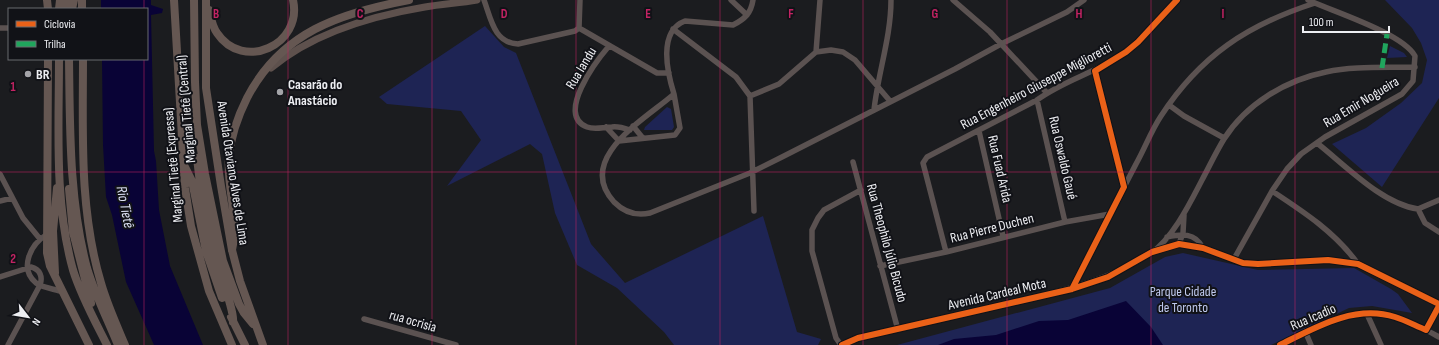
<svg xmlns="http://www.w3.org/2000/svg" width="1439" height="345" font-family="'Sofia Sans Condensed',sans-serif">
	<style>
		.green { fill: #1e2454 }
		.water { fill: #090336 }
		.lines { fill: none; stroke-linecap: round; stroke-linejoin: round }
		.minor { stroke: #5b5251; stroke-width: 5.5 }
		.major { stroke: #5e514d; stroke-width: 7 }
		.highway { stroke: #655752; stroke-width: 8 }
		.quiet { stroke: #20a55d; stroke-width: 5; stroke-dasharray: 10 5; stroke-linecap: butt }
		.cycleway-casing { stroke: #111217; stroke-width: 8 }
		.cycleway { stroke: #ea6118; stroke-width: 6 }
		.grid { fill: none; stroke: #c42363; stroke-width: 1; stroke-opacity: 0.55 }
		.poi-dot { fill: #a4a4a8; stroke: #111217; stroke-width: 1.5 }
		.labels { text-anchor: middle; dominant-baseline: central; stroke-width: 4; stroke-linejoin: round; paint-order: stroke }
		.street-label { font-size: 14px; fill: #edeef2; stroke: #111217 }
		.poi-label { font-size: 14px; font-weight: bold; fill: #edeef2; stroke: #111217; text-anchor: start }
		.park-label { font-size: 14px; fill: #bfc9ee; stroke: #111217 }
		.water-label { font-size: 15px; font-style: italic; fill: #dbe0f4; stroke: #111217 }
		.grid-label { font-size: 13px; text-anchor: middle; font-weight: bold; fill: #c42363; stroke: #111217; stroke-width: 4; stroke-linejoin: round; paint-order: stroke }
	</style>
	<rect width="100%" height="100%" fill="#1b1c1f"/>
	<path class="green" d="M1385 0H1439V98L1382 187 1332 144 1366 128 1401 103 1422 83 1427 60 1421 43 1412 28Z
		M485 26 504 47 516 53 591 244 625 283 763 216 797 332 821 339 818 345H674L664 332 617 288 577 265 555 213 542 154 530 144 447 186 481 140 461 111 387 104 379 97Z
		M1390 46 1404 53 1407 57 1387 58Z
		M667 107 671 109 674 127 672 130H644L645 127Z
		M1183 253 1258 270 1354 268 1391 289 1398 294 1412 313 1372 306 1349 308 1271 345H897L1110 288 1165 257Z"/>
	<path class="water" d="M101 0H151V5L163 9 162 13 151 15 154 151 156 161 159 210 170 266 203 345H154L126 282 112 215 106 197 103 145 102 59H147V9H101Z
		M1126 301 1151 327 1163 345H938L954 339 996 335 1039 321 1068 320Z"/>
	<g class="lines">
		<path class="minor" d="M484 0C491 19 494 43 518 44L575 31 579 28 580 0
			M731 0 747 15
			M753 0C751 13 745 19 733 25L685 21C658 31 667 72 674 94 647 118 574 158 614 202 624 212 637 216 650 213L750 173 782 157 955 69 1001 44 1067 12 1084 0
			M953 0 990 32 1047 93
			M0 28H9
			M579 28 657 73H669
			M673 29 736 77 750 96 754 211
			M609 46C597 60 555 115 587 127 595 130 603 127 612 127 618 126 624 128 630 130
			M816 52 820 0
			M1095 71 1124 187
			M750 96 779 84 816 52 831 50 843 52 855 60 890 101
			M1037 100 1065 222
			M1169 105 1184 116 1224 138
			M874 110C878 73 891 37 891 0
			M633 126 642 137
			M606 127 619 141 675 135 680 128 674 94
			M979 131 1003 236
			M1317 143C1345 165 1382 204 1418 209L1425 223 1439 232
			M853 162 898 330
			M0 174 23 218 40 239
			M1272 191C1304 212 1336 233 1358 264
			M0 201 12 198
			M1418 209 1439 200
			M46 235C30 245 19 269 36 283 43 288 55 289 63 292
			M1167 237C1181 234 1195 232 1203 248
			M1179 244 1183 233 1184 215
			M946 252 923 163 927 157 1037 100C1064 80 1098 72 1126 52 1145 38 1161 17 1177 0
			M1153 252 1179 244 1203 248 1243 263 1258 264 1328 260 1358 264 1439 304
			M1234 259 1272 191 1287 169 1301 154 1325 137 1402 94 1413 81 1415 56C1402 33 1334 12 1308 0
			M880 266 946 252 1065 222 1110 214
			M0 277 31 267C40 269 43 277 40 285L8 345
			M1072 289C1093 247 1114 206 1136 164 1145 148 1151 131 1161 116 1200 56 1247 25 1315 3
			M1367 314 1381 345
			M364 319 456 345
			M1426 330 1439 306
			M1305 331 1311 345
			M841 345 836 338 812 251V230L818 218 824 210 861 190
			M842 345 858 338C906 328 954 316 1002 305 1054 292 1106 283 1151 253 1173 238 1190 203 1202 180 1209 167 1216 152 1224 139 1246 104 1286 80 1326 72 1354 66 1386 68 1415 67
			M1280 345C1314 327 1353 305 1394 316 1409 321 1425 329 1439 337"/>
		<path class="major" d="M271 68C313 33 371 16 425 7 442 4 460 3 477 0"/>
		<path class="highway" d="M47 0 48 9
			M66 0V9
			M82 0V9
			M174 0 185 188 191 226 209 291 232 345
			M194 0 195 82 197 125 205 174 223 261 239 304 244 313 253 324
			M206 0V88L221 186 232 250 240 281 263 345
			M59 9 60 0
			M72 9 74 0
			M209 10C211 18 212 26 217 33 243 72 303 45 293 0
			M48 59 47 253 50 266 89 345
			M59 59C59 129 54 202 73 270 81 296 95 321 107 345
			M69 59C70 128 69 201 87 268 95 295 108 320 118 345
			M83 59C83 133 79 210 101 283 107 304 116 324 125 345
			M197 158C200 190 206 223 215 254 218 268 235 312 233 322
			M184 165 192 181 206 251 222 298
			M69 189 73 232 91 303
			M232 250C240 218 226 188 229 156 231 136 238 116 247 98 281 32 340 13 409 0
			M55 273 53 231 57 188
			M231 317 245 345"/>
		<path class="quiet" d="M1382 68 1387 34"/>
		<g class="cycleway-casing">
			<path id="cycleway" d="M1072 289 1124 187 1095 71 1126 52 1138 42 1177 0
				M842 345 858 338 1072 289 1108 277 1152 252 1179 244 1203 248 1243 263 1258 264 1328 260 1358 264 1439 304
				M1280 345C1314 328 1354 304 1395 317 1405 320 1416 326 1426 330L1439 306"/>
		</g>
		<use href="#cycleway" class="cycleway"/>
	</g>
	<path class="grid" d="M144 0V9M288 0V345M432 0V345M576 0V345M720 0V345M863 0V345M1007 0V345M1151 0V345M1295 0V345M144 59V345M0 172H1439"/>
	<g class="poi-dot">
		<circle cx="28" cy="74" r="4"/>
		<circle cx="280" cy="92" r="4"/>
	</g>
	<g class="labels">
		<g class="street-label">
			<text transform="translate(581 68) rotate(-59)">Rua Iandu</text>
			<text transform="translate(1036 86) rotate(-28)">Rua Engenheiro Giuseppe Miglioretti</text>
			<text transform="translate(1361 102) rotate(-31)">Rua Emir Nogueira</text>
			<text transform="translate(186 109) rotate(-95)">Marginal Tietê (Central)</text>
			<text transform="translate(1063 158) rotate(77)">Rua Oswaldo Gaué</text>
			<text transform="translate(173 165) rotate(-95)">Marginal Tietê (Expressa)</text>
			<text transform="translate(1000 169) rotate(77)">Rua Fuad Arida</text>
			<text transform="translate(233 173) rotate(81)">Avenida Otaviano Alves de Lima</text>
			<text transform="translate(992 228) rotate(-14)">Rua Pierre Duchen</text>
			<text transform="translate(887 243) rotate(75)">Rua Theophilo Júlio Bicudo</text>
			<text transform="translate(997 294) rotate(-13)">Avenida Cardeal Mota</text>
			<text transform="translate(1313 317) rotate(-23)">Rua Icadio</text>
			<text transform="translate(413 321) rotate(16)">rua ocrisia</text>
		</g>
		<g class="poi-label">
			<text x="36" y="74">BR</text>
			<text x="288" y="84">Casarão do<tspan x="288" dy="16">Anastácio</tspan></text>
		</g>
		<g class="park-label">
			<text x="1183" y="291">Parque Cidade<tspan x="1183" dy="16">de Toronto</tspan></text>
		</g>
		<g class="water-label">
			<text transform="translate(125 207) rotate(79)">Rio Tietê</text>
		</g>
	</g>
	<g class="grid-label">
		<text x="216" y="18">B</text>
		<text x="360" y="18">C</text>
		<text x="504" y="18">D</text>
		<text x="648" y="18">E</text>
		<text x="791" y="18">F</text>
		<text x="935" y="18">G</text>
		<text x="1079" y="18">H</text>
		<text x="1223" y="18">I</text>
		<text x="13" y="91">1</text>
		<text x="13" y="263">2</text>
	</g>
	<rect x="8" y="8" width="140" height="52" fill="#111217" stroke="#696a6f"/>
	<rect x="16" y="21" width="20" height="6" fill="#ea6118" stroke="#696a6f"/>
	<text x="44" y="28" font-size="12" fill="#edeef2">Ciclovia</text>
	<rect x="16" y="41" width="20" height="6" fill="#20a55d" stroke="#696a6f"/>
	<text x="44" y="48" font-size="12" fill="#edeef2">Trilha</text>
	<g transform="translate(28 317) rotate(121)" stroke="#111217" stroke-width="3" paint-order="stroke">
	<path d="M0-3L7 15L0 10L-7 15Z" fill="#edeef2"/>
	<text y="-6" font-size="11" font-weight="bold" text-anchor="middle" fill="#edeef2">N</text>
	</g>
	<path d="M1303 26v6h86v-6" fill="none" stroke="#edeef2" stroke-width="2"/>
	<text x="1309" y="26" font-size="12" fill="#edeef2" stroke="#111217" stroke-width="3" paint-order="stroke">100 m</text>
</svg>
